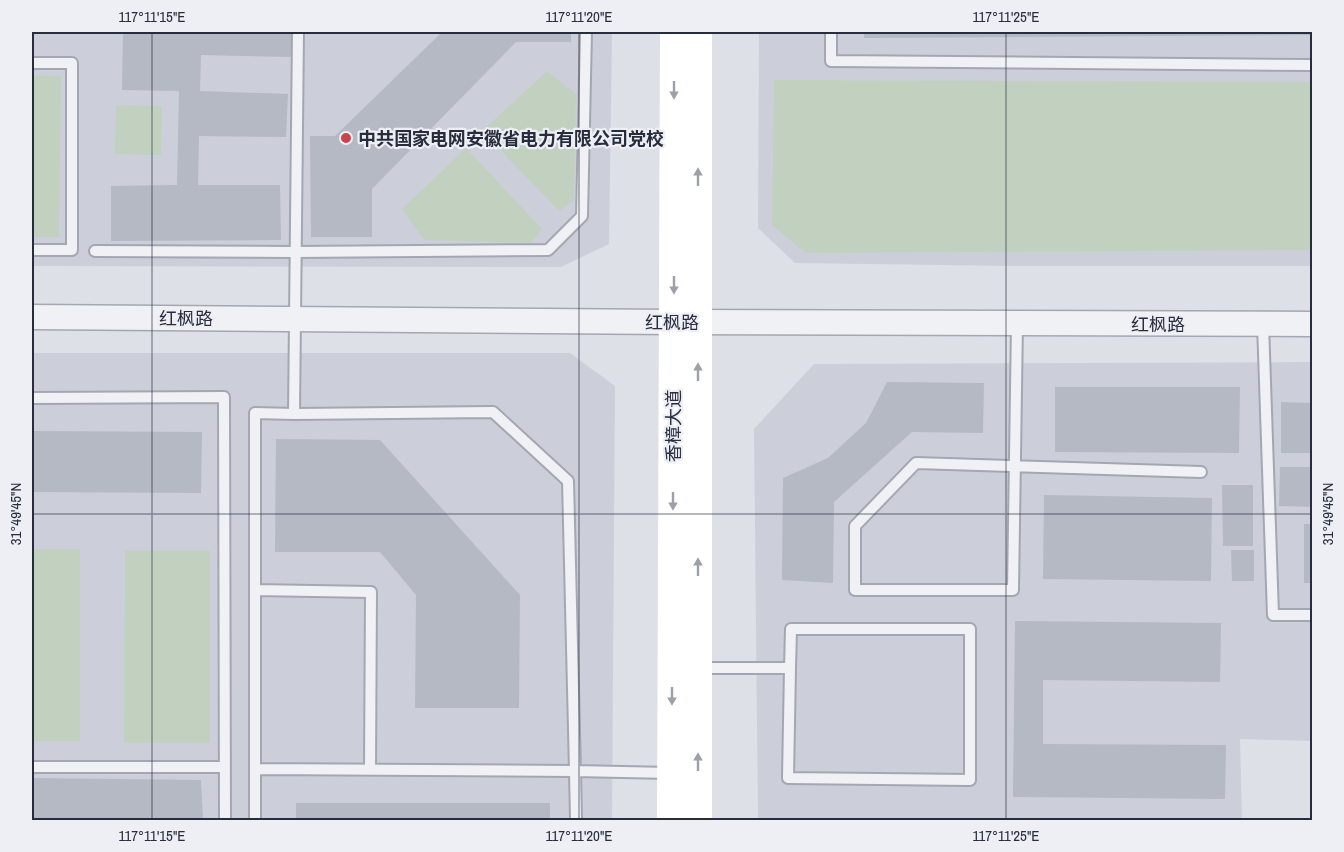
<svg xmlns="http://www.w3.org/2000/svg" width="1344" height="852" font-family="'Archivo Narrow','Noto Sans SC',sans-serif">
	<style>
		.built { fill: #cccfd9 }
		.green { fill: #c2d1bf }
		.building { fill: #b5b9c4 }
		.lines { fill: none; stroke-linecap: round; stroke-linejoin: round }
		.service-casing { stroke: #a3a7b1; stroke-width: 14 }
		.tertiary-casing { stroke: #a3a7b1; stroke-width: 27 }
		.service { stroke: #f0f1f5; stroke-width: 10 }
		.tertiary { stroke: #f0f1f5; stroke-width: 24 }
		.secondary { stroke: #fff; stroke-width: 28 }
		.oneway { fill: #9ea0a8 }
		.ticks { fill: none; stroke: #272d3d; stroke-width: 1.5; stroke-opacity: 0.45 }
		.poi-dot { fill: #cb434d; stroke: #edeff5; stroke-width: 2 }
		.labels { text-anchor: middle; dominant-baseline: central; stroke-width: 4.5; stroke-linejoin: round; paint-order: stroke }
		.poi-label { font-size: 18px; font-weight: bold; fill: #272d3d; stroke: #edeff5; text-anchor: start }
		.street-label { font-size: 18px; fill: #272d3d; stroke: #edeff5 }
		.neatline { fill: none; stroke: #272d3d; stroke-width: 2 }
		.ticks-label { font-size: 15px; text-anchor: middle; fill: #272d3d }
	</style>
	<rect width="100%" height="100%" fill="#dde0e7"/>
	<path class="built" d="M32 32H612L609 244 561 267 32 266Z
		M759 32H1312V266H1013L795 263 758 228Z
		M32 353H570L615 386 612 820H32Z
		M1312 362V741L1240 739 1242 820H758L754 429 814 364Z"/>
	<path class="green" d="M547 71 576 94 574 200 559 211 482 131Z
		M32 75 61 76 59 237H32Z
		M774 80 1312 82V250L806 253 772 225Z
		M116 105 162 106 161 155 115 154Z
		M466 148 542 229 531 243 424 240 402 209Z
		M32 549H80V741H32Z
		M125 551H210V743H124Z"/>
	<path class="building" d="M123 32H292L291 57 201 55 200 91 288 94 286 137 199 136 198 185H280L281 240 111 241V186L177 185 179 91 122 90Z
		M442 32H571V42H516L372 189V237H311L310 136H335Z
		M864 32H1312V35L864 38Z
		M887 382 984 383 983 433 912 432 834 502 833 583 782 580 783 478 828 458 866 423Z
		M1055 387H1240L1239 453 1055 452Z
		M1281 402 1312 403V453H1281Z
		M32 431 202 432 201 493 32 492Z
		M276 439 380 440 520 595 519 708H415L416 595 380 552H275Z
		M1280 467H1312V507L1279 506Z
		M1222 485H1253V546H1223Z
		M1044 495 1212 498 1211 581 1043 579Z
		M1304 524H1312V583H1304Z
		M1231 550H1254V581H1232Z
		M1015 621 1221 623 1220 682 1043 680V744L1226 745 1225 799 1013 797Z
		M32 778 201 780 203 820H32Z
		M296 803H550V820H296Z"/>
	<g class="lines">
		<g class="service-casing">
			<path id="service" d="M831 32V61L1312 65
				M32 63H72V250H32
				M95 251 295 252 548 250 582 216 586 32
				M1017 323 1013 590H855V526L916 463 1201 472
				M1263 324 1273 615H1312
				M32 398 224 397 225 820
				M255 590 371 592 370 770
				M698 668H790L791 629H970V780L788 778 790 668
				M32 767H225
				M255 769 575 771 568 481 493 412 294 414
				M255 820V413L294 414 298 32
				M576 820 575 771 670 773"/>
		</g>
		<g class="tertiary-casing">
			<path id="tertiary" d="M32 317 673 322 1312 324"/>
		</g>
		<use href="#service" class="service"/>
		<use href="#tertiary" class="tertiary"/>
		<path class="secondary" d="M671 820 674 32
			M698 820V32"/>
	</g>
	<defs><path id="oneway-solid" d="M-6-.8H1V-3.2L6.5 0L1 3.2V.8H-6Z" transform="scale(1.5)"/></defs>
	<g class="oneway">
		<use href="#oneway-solid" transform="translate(674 90) rotate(90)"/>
		<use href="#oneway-solid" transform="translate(698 177) rotate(-90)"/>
		<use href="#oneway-solid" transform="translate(674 285) rotate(90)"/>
		<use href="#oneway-solid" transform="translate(698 372) rotate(-90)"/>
		<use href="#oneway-solid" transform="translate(673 501) rotate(90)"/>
		<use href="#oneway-solid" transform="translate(698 567) rotate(-90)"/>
		<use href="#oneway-solid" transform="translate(672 696) rotate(90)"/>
		<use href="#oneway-solid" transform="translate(698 762) rotate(-90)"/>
	</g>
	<path class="ticks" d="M152 32V820M579 32V820M1006 32V820M32 514H1312"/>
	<circle class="poi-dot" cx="346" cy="138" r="6"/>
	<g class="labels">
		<g class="poi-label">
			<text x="358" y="138">中共国家电网安徽省电力有限公司党校</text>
		</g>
		<g class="street-label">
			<text x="186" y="318">红枫路</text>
			<text x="672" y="322">红枫路</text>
			<text x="1158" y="324">红枫路</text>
			<text transform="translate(673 426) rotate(-90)">香樟大道</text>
		</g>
	</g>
	<rect width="1344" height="852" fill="none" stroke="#edeff5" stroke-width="66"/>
	<rect x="33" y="33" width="1278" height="786" class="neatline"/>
	<g class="ticks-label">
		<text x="152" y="22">117°11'15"E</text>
		<text x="579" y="22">117°11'20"E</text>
		<text x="1006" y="22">117°11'25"E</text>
		<text transform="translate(16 514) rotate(-90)" y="5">31°49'45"N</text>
		<text transform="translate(1328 514) rotate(-90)" y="5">31°49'45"N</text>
		<text x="152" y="841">117°11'15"E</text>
		<text x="579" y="841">117°11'20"E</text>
		<text x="1006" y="841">117°11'25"E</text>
	</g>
</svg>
